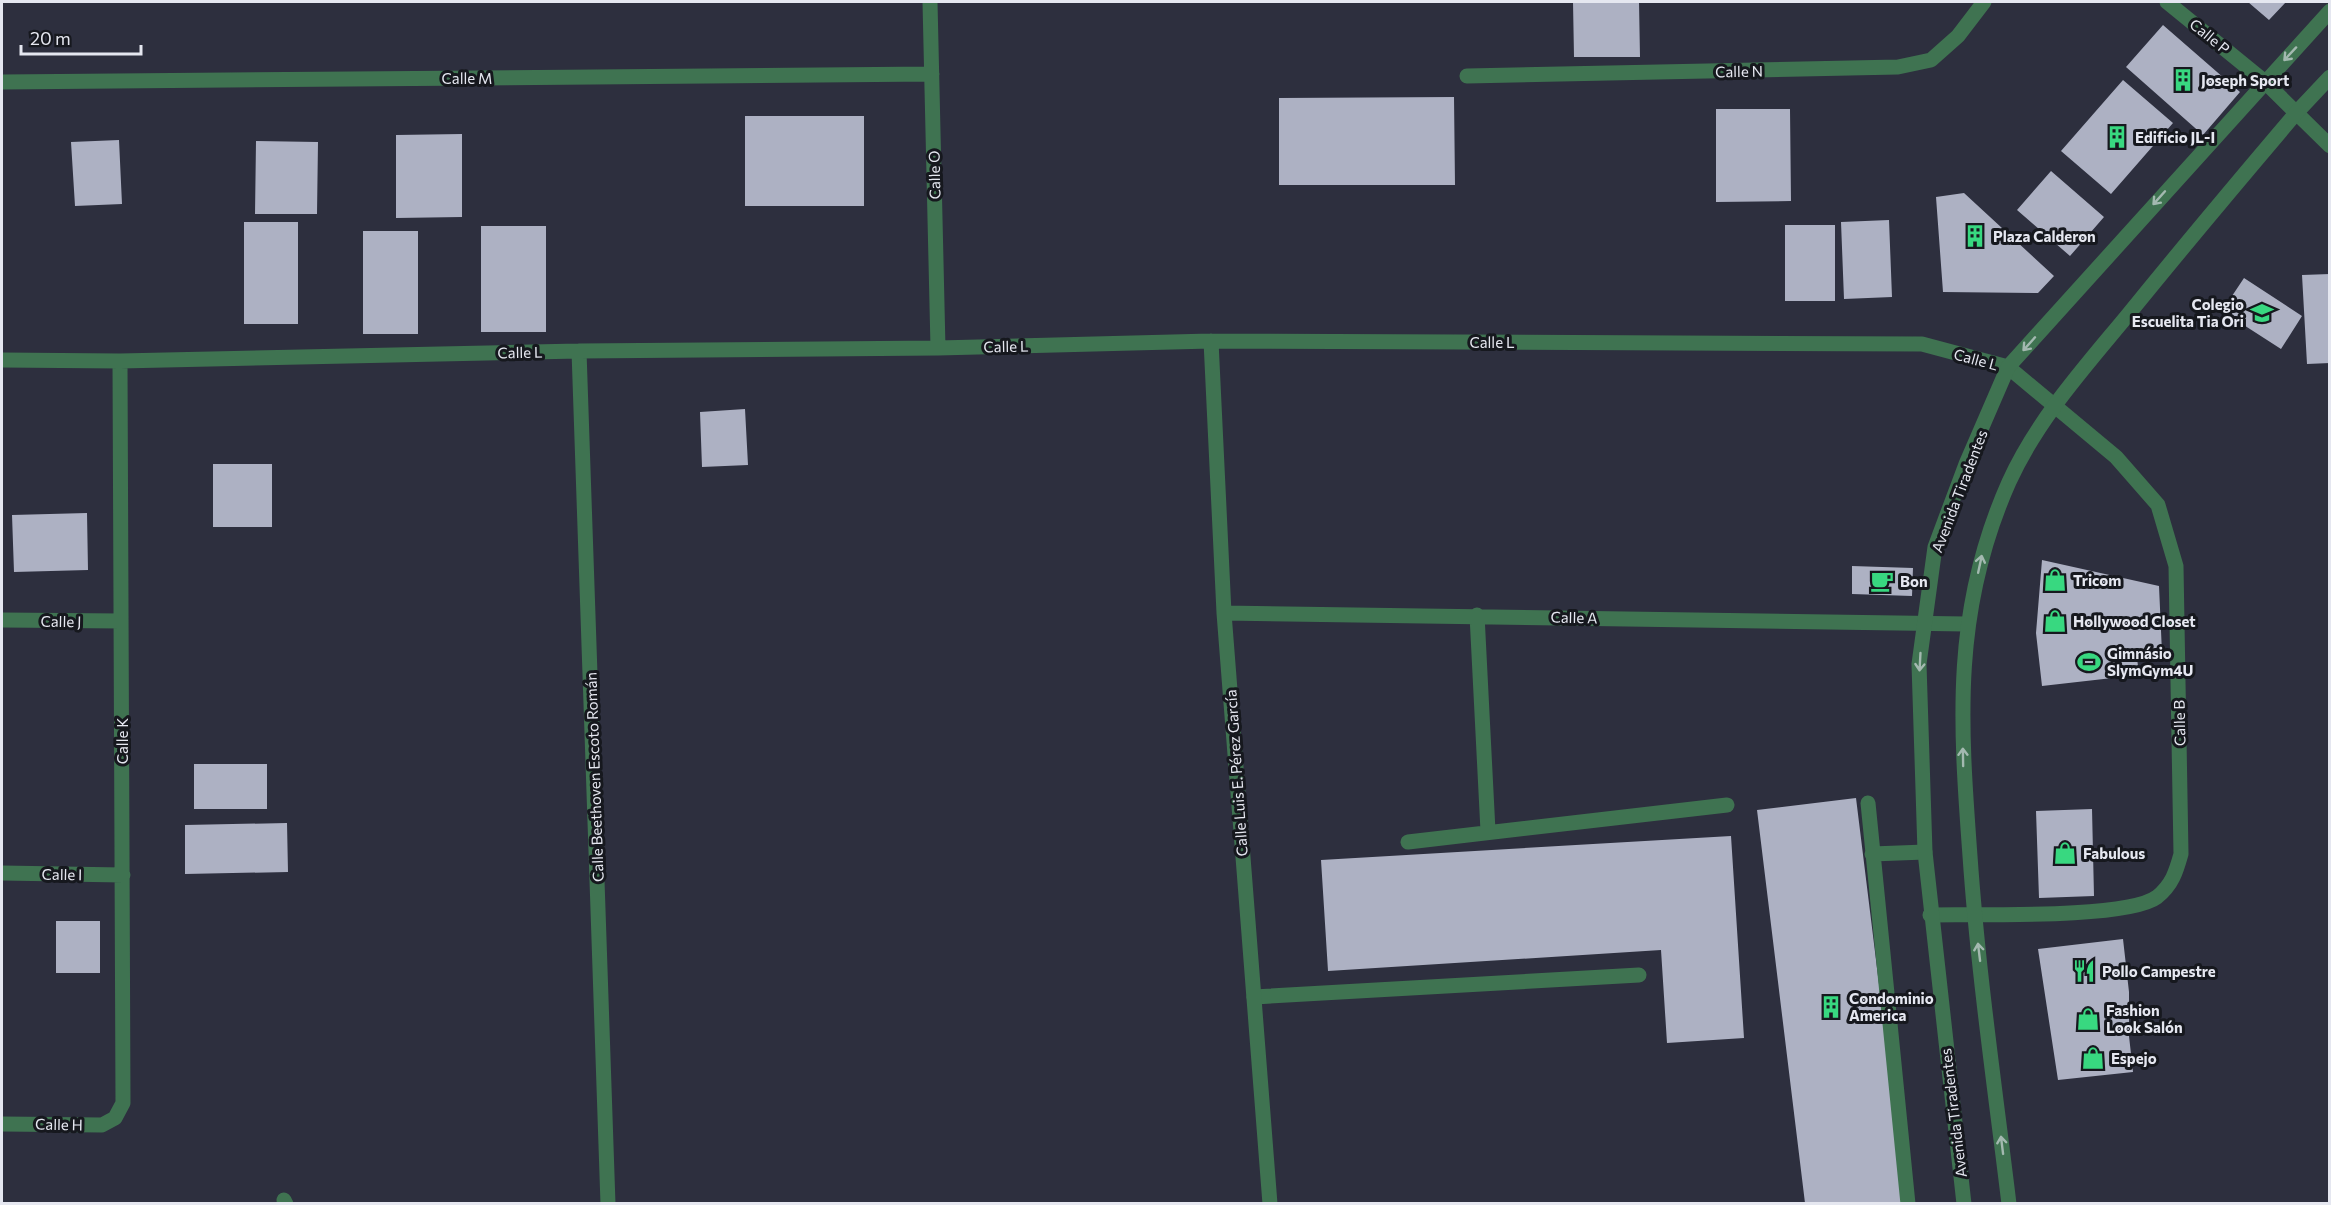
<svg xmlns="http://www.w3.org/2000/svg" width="2331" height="1205" font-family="Commissioner,sans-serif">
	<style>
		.building { fill: #adb1c3 }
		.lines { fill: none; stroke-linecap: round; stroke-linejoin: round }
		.service { stroke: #3f7351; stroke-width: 15 }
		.minor { stroke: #3f7351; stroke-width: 15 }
		.tertiary { stroke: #3f7351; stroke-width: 15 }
		.oneway { stroke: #a3b9b0 }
		.labels { text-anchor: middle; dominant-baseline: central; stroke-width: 6; stroke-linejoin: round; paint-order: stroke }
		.street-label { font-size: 15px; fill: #e5e7f0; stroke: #16181e }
		.poi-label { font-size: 15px; font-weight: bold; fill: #e5e7f0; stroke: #16181e; text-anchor: start }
	</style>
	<rect width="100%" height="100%" fill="#2d2f3e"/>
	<path class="building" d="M1573 2H1639L1640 57H1574Z
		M2248 2H2286L2269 20Z
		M2163 25 2240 92 2203 135 2126 67Z
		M2123 80 2173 123 2111 194 2061 151Z
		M1454 97 1455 185H1279V98Z
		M1716 109H1790L1791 201 1716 202Z
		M745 116H864V206H745Z
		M462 134V217L396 218V135Z
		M119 140 122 204 75 206 71 142Z
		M256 141 318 142 317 214H255Z
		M2051 171 2104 217 2070 256 2017 210Z
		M1964 193 2054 276 2038 293 1943 292 1936 197Z
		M1889 220 1892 297 1844 299 1841 222Z
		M244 222H298V324H244Z
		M1785 225H1835V301H1785Z
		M481 226H546V332H481Z
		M363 231H418V334H363Z
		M2330 274V363L2307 364 2302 275Z
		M2244 278 2302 316 2281 349 2222 311Z
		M745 409 748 465 702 467 700 412Z
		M213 464H272V527H213Z
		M87 513 88 570 14 572 12 515Z
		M2042 560 2159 586 2162 653 2136 649 2139 675 2042 686 2036 633Z
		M1852 566 1913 568 1912 596 1852 594Z
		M194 764H267V809H194Z
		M1856 798 1906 1203H1805L1757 810Z
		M2092 809 2094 896 2039 898 2036 811Z
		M287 823 288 872 185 874V825Z
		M1731 836 1744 1038 1667 1043 1661 950 1328 971 1321 860Z
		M56 921H100V973H56Z
		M2123 939 2129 992V1036L2133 1072 2058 1080 2038 949Z"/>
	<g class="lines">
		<path class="service" d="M1254 997 1639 975
			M284 1200 286 1204"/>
		<path class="minor" d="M930 2 938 348
			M2167 2 2264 81 2330 146
			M1467 76 1898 67 1931 60 1958 36 1984 2
			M2 82 932 74
			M1211 341 1224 613 1270 1204
			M579 351 608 1204
			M2 360 120 361 579 351 938 348 1211 341 1922 344 2008 367 2116 457 2158 505 2176 566 2181 854C2176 872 2172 885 2157 897 2128 919 1973 914 1930 915
			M1224 613 1966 624
			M1477 615 1488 831
			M2 620 121 621
			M1868 803 1908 1204
			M1408 842 1727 805
			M1872 854 1925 852
			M2 873 123 875
			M2 1124 102 1125 115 1118 123 1103 120 361"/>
		<path class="tertiary" d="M1964 1204 1925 852 1919 664 1935 547 1966 464 2008 367 2330 11
			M2009 1204C1995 1088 1978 972 1970 856 1960 721 1952 610 2009 482 2037 420 2084 368 2127 316 2183 247 2240 179 2297 112L2330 77"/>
	</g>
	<defs><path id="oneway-shaft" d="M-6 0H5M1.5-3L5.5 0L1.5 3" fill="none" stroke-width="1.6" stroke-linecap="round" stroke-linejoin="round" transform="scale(1.5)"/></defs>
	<g class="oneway">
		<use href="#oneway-shaft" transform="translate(2290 54) rotate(133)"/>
		<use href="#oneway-shaft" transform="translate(2159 198) rotate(132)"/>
		<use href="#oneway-shaft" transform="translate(2029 344) rotate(132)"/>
		<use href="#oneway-shaft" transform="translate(1980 564) rotate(-78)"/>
		<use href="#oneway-shaft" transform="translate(1920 662) rotate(93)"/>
		<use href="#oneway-shaft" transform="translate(1963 757) rotate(-91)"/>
		<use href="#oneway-shaft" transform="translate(1979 952) rotate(-97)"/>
		<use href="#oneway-shaft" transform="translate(2002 1145) rotate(-97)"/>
	</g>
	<defs>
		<g id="building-bare" transform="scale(1.8)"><path d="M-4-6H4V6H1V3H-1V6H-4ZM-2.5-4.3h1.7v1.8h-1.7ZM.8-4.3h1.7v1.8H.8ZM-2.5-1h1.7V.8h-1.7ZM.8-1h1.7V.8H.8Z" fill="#38d880" stroke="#16181e" stroke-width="2.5" paint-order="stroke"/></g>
		<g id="school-bare" transform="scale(1.8)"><path d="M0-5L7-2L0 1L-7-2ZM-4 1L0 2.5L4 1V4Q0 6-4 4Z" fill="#38d880" stroke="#16181e" stroke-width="2.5" paint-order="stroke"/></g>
		<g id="shop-bare" transform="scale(1.8)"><path d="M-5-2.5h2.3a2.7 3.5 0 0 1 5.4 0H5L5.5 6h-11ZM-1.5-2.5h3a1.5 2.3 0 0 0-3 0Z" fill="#38d880" stroke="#16181e" stroke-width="2.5" paint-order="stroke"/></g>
		<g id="cafe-bare" transform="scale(1.8)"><path d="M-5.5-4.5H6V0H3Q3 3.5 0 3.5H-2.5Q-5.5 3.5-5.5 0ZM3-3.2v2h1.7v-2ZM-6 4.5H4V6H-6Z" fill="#38d880" stroke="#16181e" stroke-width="2.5" paint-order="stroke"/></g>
		<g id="stadium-bare" transform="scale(1.8)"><path d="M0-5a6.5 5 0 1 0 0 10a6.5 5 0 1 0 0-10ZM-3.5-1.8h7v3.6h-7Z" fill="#38d880" stroke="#16181e" stroke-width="2.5" paint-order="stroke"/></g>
		<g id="restaurant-bare" transform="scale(1.8)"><path d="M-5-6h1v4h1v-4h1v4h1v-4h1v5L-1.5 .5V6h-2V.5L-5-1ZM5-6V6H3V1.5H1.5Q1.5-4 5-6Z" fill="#38d880" stroke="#16181e" stroke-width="2.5" paint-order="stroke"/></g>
	</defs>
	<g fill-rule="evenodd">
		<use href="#building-bare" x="2183" y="80"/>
		<use href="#building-bare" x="2117" y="137"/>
		<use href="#building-bare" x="1975" y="236"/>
		<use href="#school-bare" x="2262" y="313"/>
		<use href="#shop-bare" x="2055" y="580"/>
		<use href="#cafe-bare" x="1882" y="581"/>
		<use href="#shop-bare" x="2055" y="621"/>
		<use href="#stadium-bare" x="2089" y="662"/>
		<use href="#shop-bare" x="2065" y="853"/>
		<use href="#restaurant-bare" x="2084" y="971"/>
		<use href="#building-bare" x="1831" y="1007"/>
		<use href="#shop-bare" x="2088" y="1019"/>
		<use href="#shop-bare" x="2093" y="1058"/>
	</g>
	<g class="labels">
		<g class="street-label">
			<text transform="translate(2210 36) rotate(39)">Calle P</text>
			<text transform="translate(1739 71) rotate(-1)">Calle N</text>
			<text x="467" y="78">Calle M</text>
			<text transform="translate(934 175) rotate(-91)">Calle O</text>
			<text x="1492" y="342">Calle L</text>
			<text transform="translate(1006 346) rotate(-1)">Calle L</text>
			<text transform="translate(520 352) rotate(-1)">Calle L</text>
			<text transform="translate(1976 359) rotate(15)">Calle L</text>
			<text transform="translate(1959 491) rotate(-69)">Avenida Tiradentes</text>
			<text transform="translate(1574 617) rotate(1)">Calle A</text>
			<text transform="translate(61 621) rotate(1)">Calle J</text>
			<text transform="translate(2179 723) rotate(-91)">Calle B</text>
			<text transform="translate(122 741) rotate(-90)">Calle K</text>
			<text transform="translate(1236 773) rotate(-94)">Calle Luis E. Pérez García</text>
			<text transform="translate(594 777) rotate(-92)">Calle Beethoven Escoto Román</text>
			<text transform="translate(62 874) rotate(1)">Calle I</text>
			<text transform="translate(1953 1113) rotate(-97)">Avenida Tiradentes</text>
			<text transform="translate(59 1124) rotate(1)">Calle H</text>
		</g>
		<g class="poi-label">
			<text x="2201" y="80">Joseph Sport</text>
			<text x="2135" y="137">Edificio JL-I</text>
			<text x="1993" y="236">Plaza Calderon</text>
			<text x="2244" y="304" text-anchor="end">Colegio<tspan x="2244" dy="17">Escuelita Tia Ori</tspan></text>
			<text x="2073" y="580">Tricom</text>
			<text x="1900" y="581">Bon</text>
			<text x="2073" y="621">Hollywood Closet</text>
			<text x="2107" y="653">Gimnásio<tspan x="2107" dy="17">SlymGym4U</tspan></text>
			<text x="2083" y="853">Fabulous</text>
			<text x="2102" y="971">Pollo Campestre</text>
			<text x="1849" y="998">Condominio<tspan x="1849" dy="17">America</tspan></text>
			<text x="2106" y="1010">Fashion<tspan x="2106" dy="17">Look Salón</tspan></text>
			<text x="2111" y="1058">Espejo</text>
		</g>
	</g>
	<rect width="2331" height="1205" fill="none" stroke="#e5e7f0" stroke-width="6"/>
	<path d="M21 45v9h120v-9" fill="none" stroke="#e5e7f0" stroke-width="3"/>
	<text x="30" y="45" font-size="18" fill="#e5e7f0" stroke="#16181e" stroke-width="4.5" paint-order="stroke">20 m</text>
</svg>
